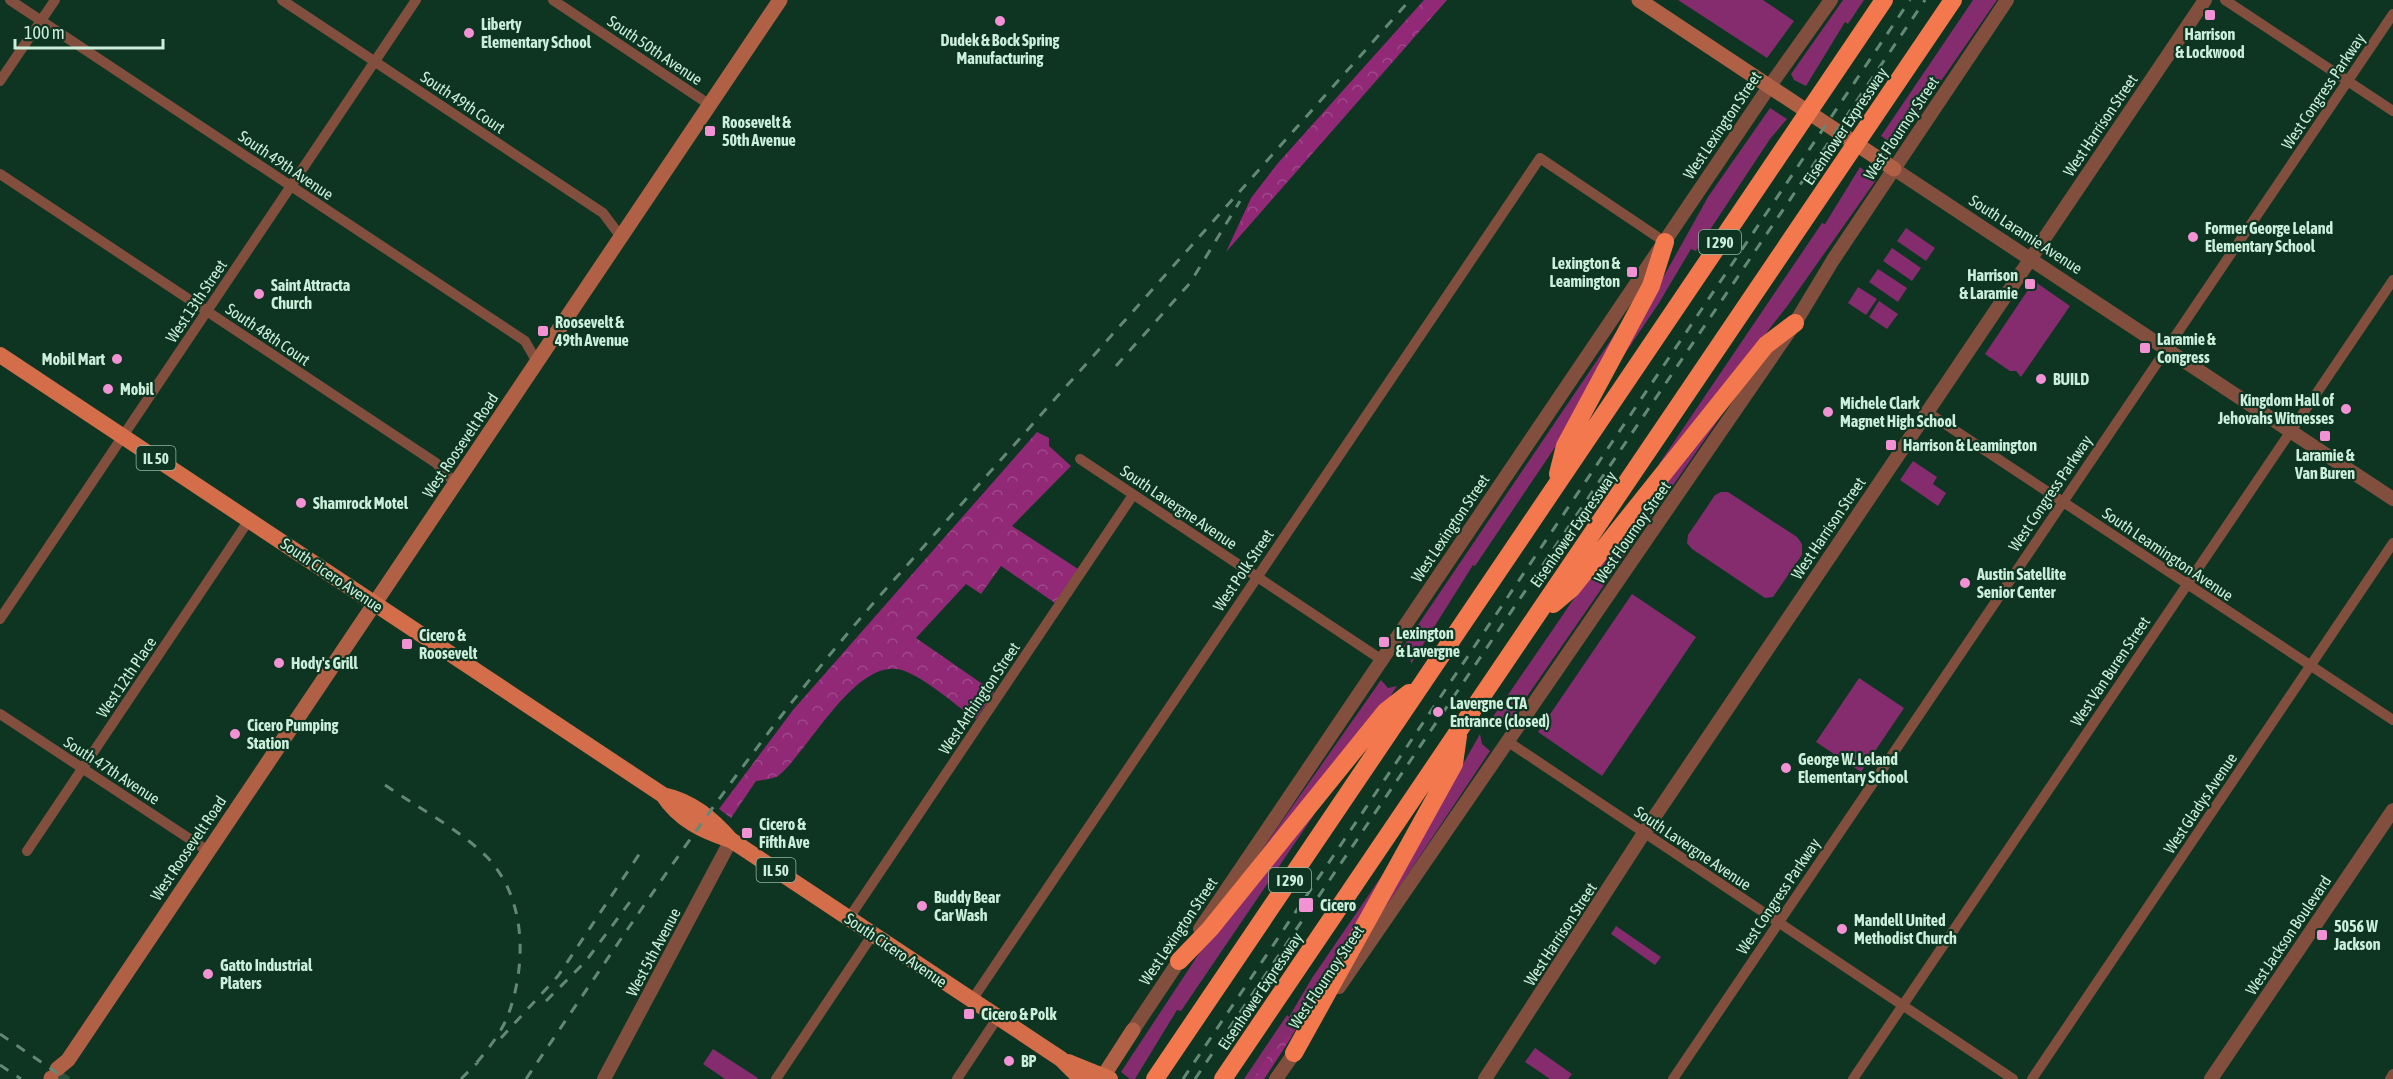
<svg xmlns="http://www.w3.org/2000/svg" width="2393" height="1079" font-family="'Asap Condensed',sans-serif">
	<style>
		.green { fill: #842c6d }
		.forest { fill: url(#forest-crowns) }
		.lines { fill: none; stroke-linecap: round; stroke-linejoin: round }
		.secondary-tunnel { stroke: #2a513e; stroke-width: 15; stroke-dasharray: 15 8; stroke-linecap: butt }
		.minor { stroke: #824f3e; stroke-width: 10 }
		.tertiary { stroke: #824f3e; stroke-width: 14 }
		.secondary { stroke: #b06045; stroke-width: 15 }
		.primary { stroke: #d46d4a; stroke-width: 16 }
		.motorway { stroke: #f4784d; stroke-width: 18 }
		.rail { stroke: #638975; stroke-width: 3; stroke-dasharray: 10 10; stroke-linecap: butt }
		.poi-dot { fill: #f391d5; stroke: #0d3522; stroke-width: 2 }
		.labels { text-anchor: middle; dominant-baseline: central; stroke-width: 4.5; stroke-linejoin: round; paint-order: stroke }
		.shield { fill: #0d3522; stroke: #92b7a3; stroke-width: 1.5 }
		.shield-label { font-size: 15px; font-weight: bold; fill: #cbefda }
		.poi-label { font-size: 16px; font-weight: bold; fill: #cbefda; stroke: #0d3522; text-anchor: start }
		.street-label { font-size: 16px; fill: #cbefda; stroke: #0d3522 }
	</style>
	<defs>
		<pattern id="forest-crowns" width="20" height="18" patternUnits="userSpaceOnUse" patternTransform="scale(1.5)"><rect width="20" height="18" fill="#912977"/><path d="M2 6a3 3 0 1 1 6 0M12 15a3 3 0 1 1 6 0" fill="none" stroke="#9f488a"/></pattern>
	</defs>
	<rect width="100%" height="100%" fill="#0d3522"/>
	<path class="green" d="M1678 0H1763L1794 21 1767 58Z
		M1843 0H1864L1848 24 1845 22 1806 86 1794 80 1791 74Z
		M1973 0H1997L1896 146 1881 136Z
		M1770 108 1787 119 1770 139 1696 251 1691 249 1659 303 1601 389 1708 197Z
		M1860 167 1876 180 1788 305 1663 467 1659 464 1822 223 1825 224Z
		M1906 228 1935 248 1926 261 1897 241Z
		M1892 248 1921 268 1912 281 1883 261Z
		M1878 269 1907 288 1898 302 1869 282Z
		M2034 281 2070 306 2021 377 2016 371H2010L1985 354Z
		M1858 287 1877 299 1866 315 1848 303Z
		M1879 301 1898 314 1887 329 1869 317Z
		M1627 316 1564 434 1475 566 1473 565 1411 664 1410 654 1401 650Z
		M1748 377 1508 724 1496 719 1490 721 1597 565Z
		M1913 461 1937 477 1933 484 1946 493 1938 506 1900 480Z
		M1721 492H1728L1797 537 1802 544V555L1773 597 1765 598 1692 549 1687 543 1688 535 1715 495Z
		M1632 594 1696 637 1602 776 1538 732Z
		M1859 678 1904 708 1861 772 1816 742Z
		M1381 680 1388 688 1397 686 1386 703 1240 881Z
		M1480 734 1482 744 1490 751 1358 949Z
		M1311 813 1314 815 1181 1011 1177 1010 1135 1079H1130L1121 1072 1200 952Z
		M1385 871C1346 941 1309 1013 1264 1079H1244L1287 1015 1289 1017 1312 978Z
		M1616 926 1661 957 1655 965 1611 934Z
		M1535 1048 1572 1074 1568 1079H1550L1525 1062Z
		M713 1049 758 1078 757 1079H725L703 1064Z"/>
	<path class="forest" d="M1424 0H1447L1226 252 1251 198 1278 163Z
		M1037 432 1049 438V446L1071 466 1012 526 1078 569 1055 603 1001 566 981 594 966 584 916 638 994 692 976 719C955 705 930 682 907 672 859 649 808 753 778 776 773 779 762 780 756 781L731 818 719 809 793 710Z
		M1287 1036H1292L1264 1079H1253L1268 1056Z"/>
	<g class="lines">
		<path class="secondary-tunnel" d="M60 1079 64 1073"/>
		<path class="minor" d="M10 0 525 341 537 362
			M282 0 603 213 621 237
			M553 0 710 105
			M2225 0 2393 111
			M0 81 55 0
			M0 174 436 463 456 484
			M1927 412 2393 720
			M1080 459 1382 660
			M0 619 416 0
			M0 714 208 851
			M1507 741 2013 1079
			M27 851 249 520
			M849 918 1133 495
			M972 1000 1540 158 1665 242
			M776 1079 873 934
			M957 1079 998 1017
			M1673 1079 2393 14
			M1853 1079 2393 280
			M2032 1079 2393 543
			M2390 1079 2393 1074"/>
		<path class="tertiary" d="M1894 169 2393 499
			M1200 929 1769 87 1831 0
			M1339 987 1795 323 1833 260 2007 0
			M1133 1030 1183 955
			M604 1079 731 840
			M1276 1079 1300 1045
			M1485 1079 1653 819 2205 0
			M2211 1079 2393 810"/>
		<path class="secondary" d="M1639 0 1894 169
			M57 1069 68 1060 780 0
			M1104 1075 1133 1030
			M51 1079V1078"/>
		<path class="primary" d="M0 355 663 795C692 801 712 819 731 840L1061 1059 1081 1079
			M663 795C679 820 703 831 730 840
			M1068 1062 1110 1079"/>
		<path class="motorway" d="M1558 474 1565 446 1651 286 1665 242
			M1553 604 1572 588 1766 345 1795 323
			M1179 961 1210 929 1386 711 1409 693
			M1294 1053 1454 764 1458 736
			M1155 1079 1884 0
			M1223 1079 1953 0"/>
		<path class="rail" d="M1116 366 1190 283 1240 201
			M385 785C417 807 460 830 487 857 527 899 527 966 507 1018 499 1036 486 1052 473 1067
			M546 1001 586 961 635 895
			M0 1034 66 1079
			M501 1038 558 976 644 847
			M0 1065 21 1079
			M461 1079 478 1062
			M526 1079C638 914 746 749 877 599L1410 0
			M1183 1079 1910 0
			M1195 1079 1925 0"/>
	</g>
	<g class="poi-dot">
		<rect x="2204" y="9" width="12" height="12" rx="3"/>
		<circle cx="1000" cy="21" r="6"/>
		<circle cx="469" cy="33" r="6"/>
		<rect x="704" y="125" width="12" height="12" rx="3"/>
		<circle cx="2193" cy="237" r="6"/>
		<rect x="1626" y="266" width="12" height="12" rx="3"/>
		<rect x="2024" y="278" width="12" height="12" rx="3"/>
		<circle cx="259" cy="294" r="6"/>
		<rect x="537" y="325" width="12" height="12" rx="3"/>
		<rect x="2139" y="342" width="12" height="12" rx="3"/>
		<circle cx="117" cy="359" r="6"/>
		<circle cx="2041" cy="379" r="6"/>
		<circle cx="108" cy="389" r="6"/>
		<circle cx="2346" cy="409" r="6"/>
		<circle cx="1828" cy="412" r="6"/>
		<rect x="2319" y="430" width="12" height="12" rx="3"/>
		<rect x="1885" y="439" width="12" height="12" rx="3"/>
		<circle cx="301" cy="503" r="6"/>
		<circle cx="1965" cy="583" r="6"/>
		<rect x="1378" y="636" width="12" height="12" rx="3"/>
		<rect x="401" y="638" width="12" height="12" rx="3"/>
		<circle cx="279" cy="663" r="6"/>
		<circle cx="1438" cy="712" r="6"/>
		<circle cx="235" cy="734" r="6"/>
		<circle cx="1786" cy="768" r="6"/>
		<rect x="741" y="827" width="12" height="12" rx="3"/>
		<rect x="1298" y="897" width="16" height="16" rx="3"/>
		<circle cx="922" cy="906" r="6"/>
		<circle cx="1842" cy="929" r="6"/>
		<rect x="2316" y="929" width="12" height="12" rx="3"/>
		<circle cx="208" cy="974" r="6"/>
		<rect x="963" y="1008" width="12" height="12" rx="3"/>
		<circle cx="1009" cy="1061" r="6"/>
	</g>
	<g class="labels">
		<g class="shield">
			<rect x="1699" y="230" width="42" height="24" rx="4.5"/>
			<rect x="136.5" y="446" width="39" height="24" rx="4.5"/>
			<rect x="756.5" y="858" width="39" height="24" rx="4.5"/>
			<rect x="1269" y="868" width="42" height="24" rx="4.5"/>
		</g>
		<g class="shield-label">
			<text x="1720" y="242">I 290</text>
			<text x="156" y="458">IL 50</text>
			<text x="776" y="870">IL 50</text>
			<text x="1290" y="880">I 290</text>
		</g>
		<g class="poi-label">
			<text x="481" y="24">Liberty<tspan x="481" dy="18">Elementary School</tspan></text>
			<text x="2210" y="34" text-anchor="middle">Harrison<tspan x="2210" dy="18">&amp; Lockwood</tspan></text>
			<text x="1000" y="40" text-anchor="middle">Dudek &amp; Bock Spring<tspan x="1000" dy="18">Manufacturing</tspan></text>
			<text x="722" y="122">Roosevelt &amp;<tspan x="722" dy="18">50th Avenue</tspan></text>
			<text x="2205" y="228">Former George Leland<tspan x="2205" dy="18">Elementary School</tspan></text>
			<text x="1620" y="263" text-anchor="end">Lexington &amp;<tspan x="1620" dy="18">Leamington</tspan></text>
			<text x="2018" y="275" text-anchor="end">Harrison<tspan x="2018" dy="18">&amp; Laramie</tspan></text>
			<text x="271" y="285">Saint Attracta<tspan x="271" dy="18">Church</tspan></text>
			<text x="555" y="322">Roosevelt &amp;<tspan x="555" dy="18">49th Avenue</tspan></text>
			<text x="2157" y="339">Laramie &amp;<tspan x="2157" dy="18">Congress</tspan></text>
			<text x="105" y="359" text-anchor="end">Mobil Mart</text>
			<text x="2053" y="379">BUILD</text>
			<text x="120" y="389">Mobil</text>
			<text x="2334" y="400" text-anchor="end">Kingdom Hall of<tspan x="2334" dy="18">Jehovahs Witnesses</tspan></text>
			<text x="1840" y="403">Michele Clark<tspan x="1840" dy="18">Magnet High School</tspan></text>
			<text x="1903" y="445">Harrison &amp; Leamington</text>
			<text x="2325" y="455" text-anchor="middle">Laramie &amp;<tspan x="2325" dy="18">Van Buren</tspan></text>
			<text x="313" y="503">Shamrock Motel</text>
			<text x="1977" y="574">Austin Satellite<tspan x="1977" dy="18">Senior Center</tspan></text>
			<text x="1396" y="633">Lexington<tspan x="1396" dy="18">&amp; Lavergne</tspan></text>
			<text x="419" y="635">Cicero &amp;<tspan x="419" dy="18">Roosevelt</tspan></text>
			<text x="291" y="663">Hody's Grill</text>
			<text x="1450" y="703">Lavergne CTA<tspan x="1450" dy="18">Entrance (closed)</tspan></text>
			<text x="247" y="725">Cicero Pumping<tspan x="247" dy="18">Station</tspan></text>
			<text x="1798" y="759">George W. Leland<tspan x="1798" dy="18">Elementary School</tspan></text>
			<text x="759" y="824">Cicero &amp;<tspan x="759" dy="18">Fifth Ave</tspan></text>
			<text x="934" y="897">Buddy Bear<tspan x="934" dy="18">Car Wash</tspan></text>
			<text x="1320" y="905">Cicero</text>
			<text x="1854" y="920">Mandell United<tspan x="1854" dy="18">Methodist Church</tspan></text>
			<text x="2334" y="926">5056 W<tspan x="2334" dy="18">Jackson</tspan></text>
			<text x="220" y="965">Gatto Industrial<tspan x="220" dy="18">Platers</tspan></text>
			<text x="981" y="1014">Cicero &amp; Polk</text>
			<text x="1021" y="1061">BP</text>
		</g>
		<g class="street-label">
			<text transform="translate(655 50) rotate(34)">South 50th Avenue</text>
			<text transform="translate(2323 91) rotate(-56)">West Congress Parkway</text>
			<text transform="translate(463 102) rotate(34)">South 49th Court</text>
			<text transform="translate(1722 125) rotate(-56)">West Lexington Street</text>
			<text transform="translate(2100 125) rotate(-56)">West Harrison Street</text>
			<text transform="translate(1845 126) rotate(-56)">Eisenhower Expressway</text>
			<text transform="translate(1901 128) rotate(-56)">West Flournoy Street</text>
			<text transform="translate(286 165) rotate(34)">South 49th Avenue</text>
			<text transform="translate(2026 234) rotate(33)">South Laramie Avenue</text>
			<text transform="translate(196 301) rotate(-56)">West 13th Street</text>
			<text transform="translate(268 334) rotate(34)">South 48th Court</text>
			<text transform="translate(460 445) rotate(-56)">West Roosevelt Road</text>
			<text transform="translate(2050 493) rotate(-56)">West Congress Parkway</text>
			<text transform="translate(1179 507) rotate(34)">South Lavergne Avenue</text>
			<text transform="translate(1450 528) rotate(-56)">West Lexington Street</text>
			<text transform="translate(1828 528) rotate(-56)">West Harrison Street</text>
			<text transform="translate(1573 529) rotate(-55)">Eisenhower Expressway</text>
			<text transform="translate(1632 532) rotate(-55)">West Flournoy Street</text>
			<text transform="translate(2168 554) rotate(34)">South Leamington Avenue</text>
			<text transform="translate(1243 570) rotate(-56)">West Polk Street</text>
			<text transform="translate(332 575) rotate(34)">South Cicero Avenue</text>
			<text transform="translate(2110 671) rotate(-56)">West Van Buren Street</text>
			<text transform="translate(126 677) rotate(-56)">West 12th Place</text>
			<text transform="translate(979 698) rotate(-56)">West Arthington Street</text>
			<text transform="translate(112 770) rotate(33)">South 47th Avenue</text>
			<text transform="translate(2200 803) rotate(-56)">West Gladys Avenue</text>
			<text transform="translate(188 848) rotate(-56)">West Roosevelt Road</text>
			<text transform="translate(1693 848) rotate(34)">South Lavergne Avenue</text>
			<text transform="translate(1778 896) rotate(-56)">West Congress Parkway</text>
			<text transform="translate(1178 931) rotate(-56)">West Lexington Street</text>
			<text transform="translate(1560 934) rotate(-57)">West Harrison Street</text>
			<text transform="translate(2288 935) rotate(-56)">West Jackson Boulevard</text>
			<text transform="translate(896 950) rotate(34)">South Cicero Avenue</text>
			<text transform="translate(653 952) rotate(-62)">West 5th Avenue</text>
			<text transform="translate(1326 977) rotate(-56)">West Flournoy Street</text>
			<text transform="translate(1260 991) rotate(-56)">Eisenhower Expressway</text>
		</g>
	</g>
	<path d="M15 39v9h148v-9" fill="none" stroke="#cbefda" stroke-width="3"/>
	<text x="24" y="39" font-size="18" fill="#cbefda" stroke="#0d3522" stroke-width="4.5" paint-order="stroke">100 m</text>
</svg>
